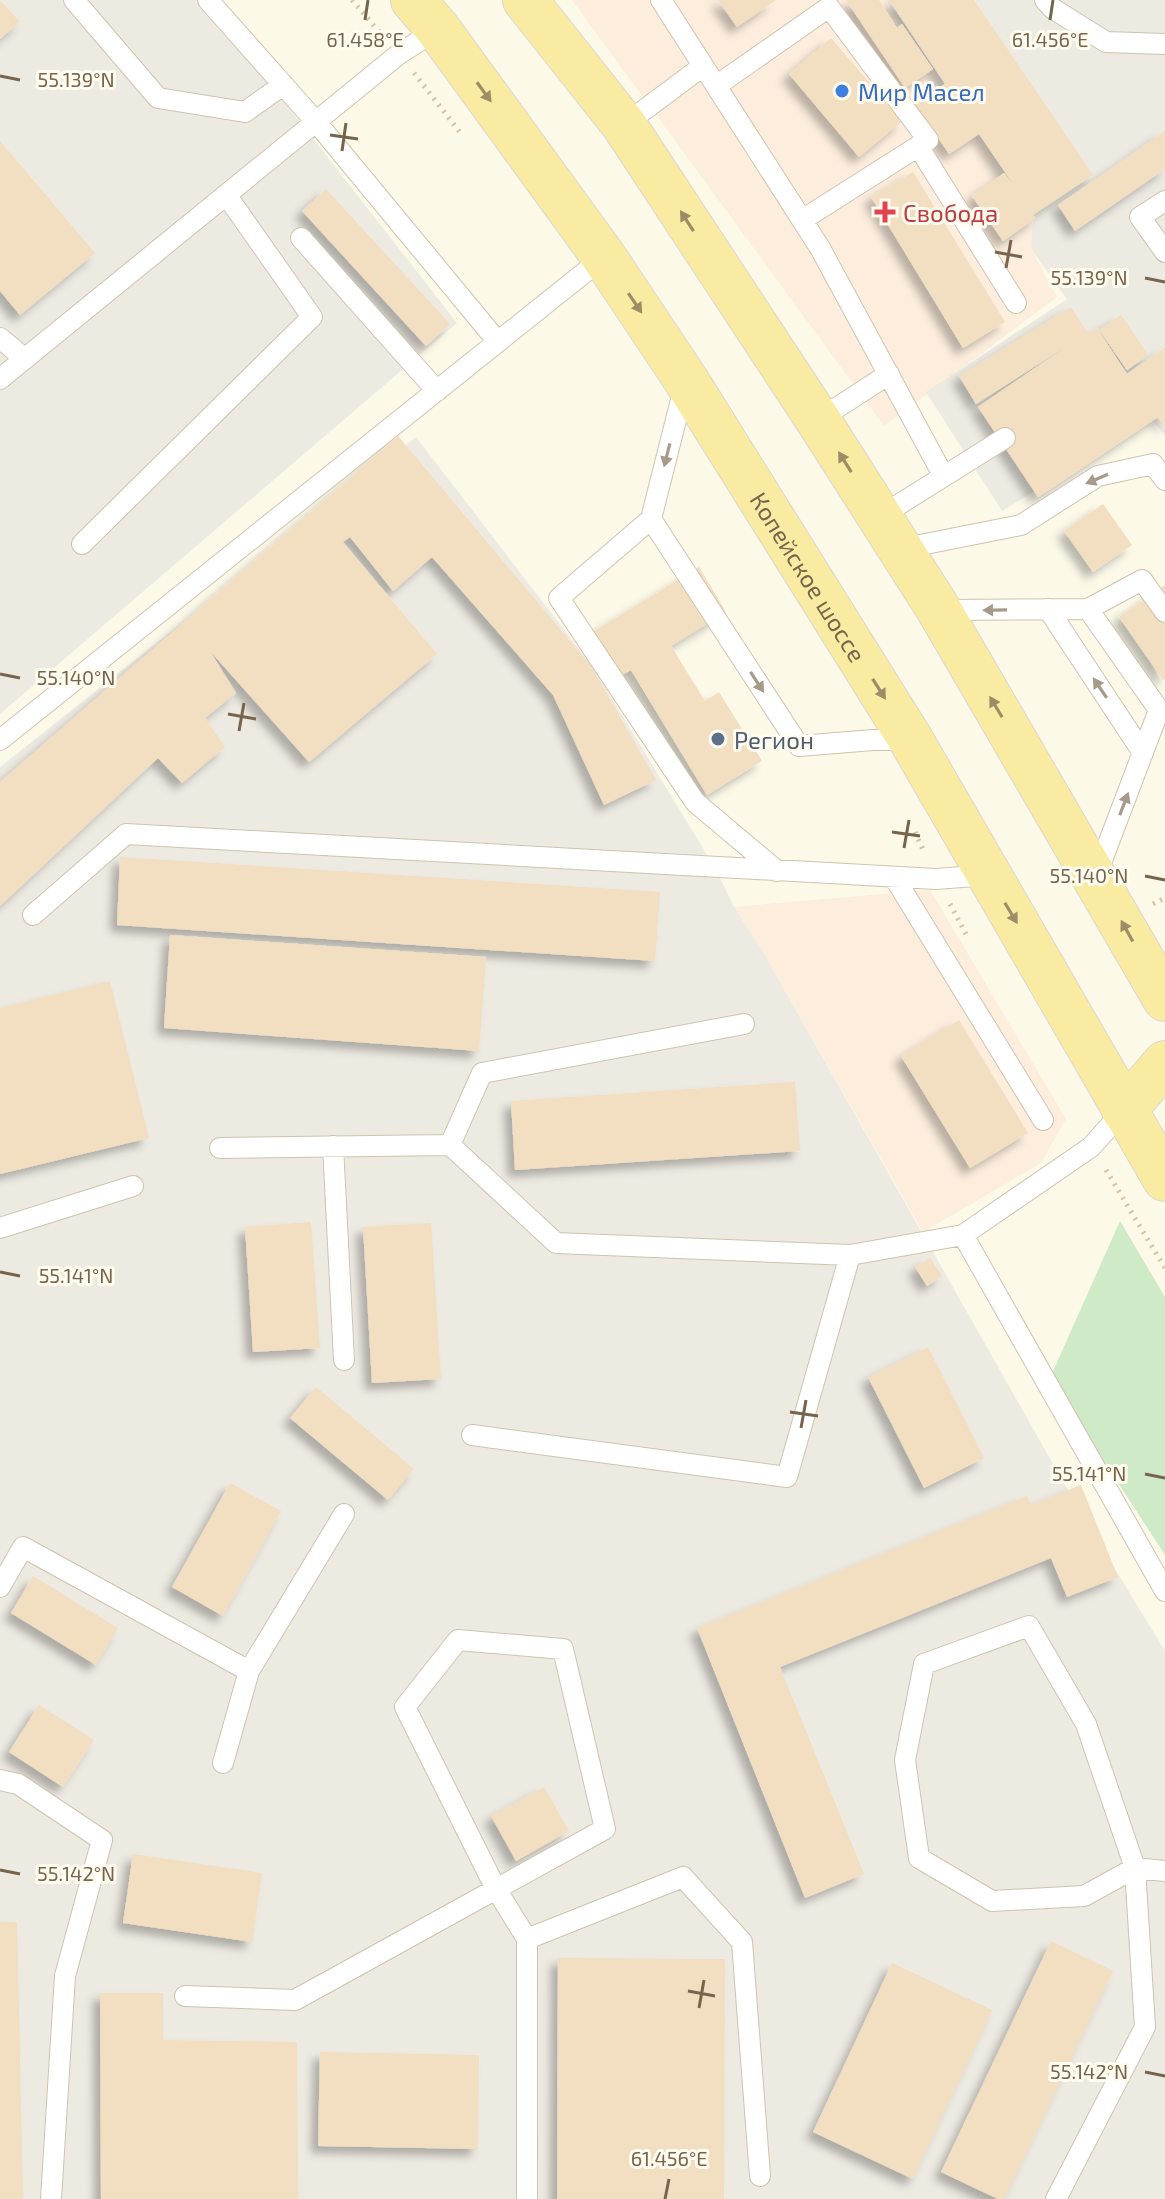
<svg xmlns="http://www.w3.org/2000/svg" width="1165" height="2199" font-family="'Exo 2',sans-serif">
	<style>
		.commercial { fill: #fceddd }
		.industrial { fill: #edeae2 }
		.green { fill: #ceeac6 }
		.building { fill: #f2dec0; filter: url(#shadow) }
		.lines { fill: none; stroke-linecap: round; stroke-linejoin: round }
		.lane-casing { stroke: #cfc3ae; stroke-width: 22 }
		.primary-casing { stroke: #dcd7d0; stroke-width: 46 }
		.path { stroke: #d7c2a3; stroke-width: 5; stroke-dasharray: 2 6; stroke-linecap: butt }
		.lane { stroke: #fff; stroke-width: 20 }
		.primary { stroke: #faeba2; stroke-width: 44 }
		.oneway { fill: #9e8c66 }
		.oneway2 { fill: #a79a8b }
		.ticks { fill: none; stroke: #77644c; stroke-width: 3 }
		.shop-dot { fill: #3f7fe0; stroke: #fffcef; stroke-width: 3 }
		.health-dot { fill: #e0444e; stroke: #fffcef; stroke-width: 3 }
		.service-dot { fill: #5c6f8a; stroke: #fffcef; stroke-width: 3 }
		.labels { text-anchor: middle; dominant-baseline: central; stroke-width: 6; stroke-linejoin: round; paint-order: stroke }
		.shop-label { font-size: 24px; fill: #366cbe; stroke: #fffcef; text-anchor: start }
		.health-label { font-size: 24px; fill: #be3a42; stroke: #fffcef; text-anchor: start }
		.street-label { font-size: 24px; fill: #77644c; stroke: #fffcef }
		.service-label { font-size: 24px; fill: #4e5e75; stroke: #fffcef; text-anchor: start }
		.ticks-label { font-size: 20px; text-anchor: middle; fill: #77644c; stroke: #fffcef; stroke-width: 6; stroke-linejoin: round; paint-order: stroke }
	</style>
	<defs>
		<filter id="shadow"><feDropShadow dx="-7" dy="7" stdDeviation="4" flood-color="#0004"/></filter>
	</defs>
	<rect width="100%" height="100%" fill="#fcf9e9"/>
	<path class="commercial" d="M572 0H885L1033 216 1031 249 1057 297 884 426Z
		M930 890 1066 1119 1041 1163 923 1232 759 945 734 907Z"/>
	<path class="industrial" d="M0 0H205L457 323 0 714Z
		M885 0H1165V436L1152 419 1002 511 926 392 1067 299 1031 249 1033 216Z
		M416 437 592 666 715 868 734 907 759 945 1078 1508 1165 1651V2199H0V767Z"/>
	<path class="green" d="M1120 1221 1165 1297V1555L1050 1378Z"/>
	<path class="building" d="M0 0 20 22 0 39Z
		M718 0H776L737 27Z
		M846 0H879L897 28 902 24 933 69 905 88Z
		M889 0H974L1093 175 1033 215 1036 218 1003 241 972 196 1004 173 1013 184 979 134 949 154 915 104 945 84Z
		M831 38 902 121 859 157 789 74Z
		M1165 131V169L1075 231 1058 205Z
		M0 141 95 253 20 315 0 291Z
		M913 172 1005 322 963 348 871 197Z
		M326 189 450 324 426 346 302 211Z
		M1071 307 1088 334 1097 328 1127 374 1165 347V427L1158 417 1038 497 978 407 1064 348 976 404 959 376Z
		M1121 315 1148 355 1127 370 1099 330Z
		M398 436 591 666 656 780 604 805 553 695 432 557 393 591 350 537 343 542 437 654 309 762 210 651 236 693 205 718 225 747 182 783 158 758 0 906V782Z
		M1103 504 1132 545 1093 572 1064 531Z
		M699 567 726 612 671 646 705 701 719 692 762 761 707 795 631 670 618 677 591 633Z
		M1165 585V679L1163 680 1119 617Z
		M120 857 660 892 655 961 117 925Z
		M170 935 486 957 479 1051 164 1028Z
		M110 981 149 1138 0 1174V1008Z
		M959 1020 1028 1133 970 1168 901 1056Z
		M795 1082 800 1151 515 1170 511 1101Z
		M311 1222 320 1348 253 1352 245 1227Z
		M431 1223 441 1379 372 1383 363 1227Z
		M930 1258 942 1276 927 1286 915 1267Z
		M928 1347 984 1458 924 1488 868 1377Z
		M316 1387 414 1469 388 1500 290 1418Z
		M230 1483 281 1511 223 1616 172 1587Z
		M1081 1485 1118 1577 1067 1597 1051 1558 780 1667 864 1874 805 1898 697 1628 1027 1496 1031 1505Z
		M33 1576 118 1628 96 1665 11 1613Z
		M39 1705 94 1740 63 1787 9 1752Z
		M544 1787 569 1831 516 1861 491 1816Z
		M133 1854 262 1873 252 1942 123 1923Z
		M0 1922H17L23 2199H0Z
		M1051 1941 1113 1971 1004 2199H998L941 2172Z
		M558 1958 725 1959 724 2199H557Z
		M892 1963 992 2010 913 2179 813 2132Z
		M100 1993H163V2040L297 2042 298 2199H101Z
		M320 2052 479 2055 478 2149 318 2146Z"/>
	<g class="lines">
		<g class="lane-casing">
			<path id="lane" d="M74 0 158 98 245 112 283 85
				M208 0 317 123 498 342
				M661 0 820 248 943 475
				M1045 0 1052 8 1106 42 1165 44
				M716 86 829 7 928 140 802 220
				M624 125 703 66
				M918 146 1016 303
				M1165 201 1140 217 1165 252
				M301 238 437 391
				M0 338 25 359
				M0 379 399 54 438 29
				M685 384 651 519 799 746 873 740H911
				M818 420 889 374
				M879 517 1005 438
				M651 519 559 598 695 802 777 871
				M82 544 312 317 227 196
				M900 549 1021 525 1098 476 1153 464 1165 480
				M1048 609 1143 753
				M1088 609 1142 580 1165 612
				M939 610 1088 609 1159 710 1096 876
				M0 740 604 257
				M894 877 1043 1120
				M33 915 126 834 936 879 988 875
				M450 1145 482 1073 744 1024
				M333 1146 344 1360
				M220 1148 450 1145 556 1243 850 1255 963 1235 1091 1147 1124 1110
				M0 1228 133 1186
				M963 1235 1165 1591
				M472 1435 787 1477 850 1255
				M0 1587 23 1547 249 1671
				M223 1763 249 1671 344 1514
				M0 1780 18 1784 102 1840 65 1976 51 2199
				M185 1996 295 2000 605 1829 563 1649 458 1640 405 1707 496 1889 527 1939
				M527 2199V1939L683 1877 742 1942 760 2176
				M1056 2199 1145 2027 1135 1868 1086 1724 1029 1626 924 1664 905 1760 919 1858 992 1901 1084 1896 1135 1868 1165 1871"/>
		</g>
		<g class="primary-casing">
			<g id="primary">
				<path id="s1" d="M413 0 438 29 604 257 686 380 911 740 1165 1179"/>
				<path d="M525 0 624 125 818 420 939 610 1165 999"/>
				<path d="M1124 1110 1165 1063"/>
			</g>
		</g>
		<path class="path" d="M352 0 382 35
			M414 73 462 135
			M915 832 924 852
			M950 904 966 934
			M1153 904 1165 898
			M1106 1170 1165 1268"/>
		<use href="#lane" class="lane"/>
		<use href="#primary" class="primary"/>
	</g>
	<defs><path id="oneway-solid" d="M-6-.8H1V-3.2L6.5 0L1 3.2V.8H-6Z" transform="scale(2)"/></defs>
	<g class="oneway">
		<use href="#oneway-solid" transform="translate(484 92) rotate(54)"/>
		<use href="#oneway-solid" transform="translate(687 221) rotate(-123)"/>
		<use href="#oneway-solid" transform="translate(635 303) rotate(56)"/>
		<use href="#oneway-solid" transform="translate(845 462) rotate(-122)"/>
		<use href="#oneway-solid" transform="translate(879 689) rotate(58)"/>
		<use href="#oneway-solid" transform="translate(996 707) rotate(-121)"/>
		<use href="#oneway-solid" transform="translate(1011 913) rotate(59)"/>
		<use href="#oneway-solid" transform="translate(1127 931) rotate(-119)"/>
	</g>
	<g class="oneway2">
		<use href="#oneway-solid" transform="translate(667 455) rotate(104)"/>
		<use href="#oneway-solid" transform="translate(1097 479) rotate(157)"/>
		<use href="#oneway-solid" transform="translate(995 610) rotate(179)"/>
		<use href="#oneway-solid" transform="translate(757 682) rotate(57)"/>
		<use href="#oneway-solid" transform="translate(1100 688) rotate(-124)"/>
		<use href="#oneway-solid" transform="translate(1124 804) rotate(-69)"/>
	</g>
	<path class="ticks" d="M365 20 368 0M1050 20 1053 0M0 76 20 80M330 135 358 139M342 151 346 123M995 252 1022 257M1006 268 1011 240M1145 278 1165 282M0 674 20 678M228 714 256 719M239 731 244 703M892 832 920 836M904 848 909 820M1145 876 1165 880M0 1272 20 1276M790 1412 818 1416M801 1428 806 1400M1145 1474 1165 1478M0 1870 20 1874M688 1991 715 1996M699 2008 704 1980M1145 2072 1165 2076M665 2199 669 2179"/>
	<circle class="shop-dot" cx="842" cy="91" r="8"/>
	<path class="health-dot" d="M881 200h8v8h8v8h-8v8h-8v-8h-8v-8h8z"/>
	<circle class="service-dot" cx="718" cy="739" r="8"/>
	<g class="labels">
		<g class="shop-label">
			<text x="858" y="91">Мир Масел</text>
		</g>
		<g class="health-label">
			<text x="903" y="212">Свобода</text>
		</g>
		<g class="street-label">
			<text stroke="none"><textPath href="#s1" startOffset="700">Копейское шоссе</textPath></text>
		</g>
		<g class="service-label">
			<text x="734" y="739">Регион</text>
		</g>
	</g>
	<g class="ticks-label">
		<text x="365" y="47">61.458°E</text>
		<text x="1050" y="47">61.456°E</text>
		<text x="76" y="87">55.139°N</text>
		<text x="1089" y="285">55.139°N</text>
		<text x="76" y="685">55.140°N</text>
		<text x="1089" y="883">55.140°N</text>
		<text x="76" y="1283">55.141°N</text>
		<text x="1089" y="1481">55.141°N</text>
		<text x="76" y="1881">55.142°N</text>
		<text x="1089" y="2079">55.142°N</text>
		<text x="669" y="2166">61.456°E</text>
	</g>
</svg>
